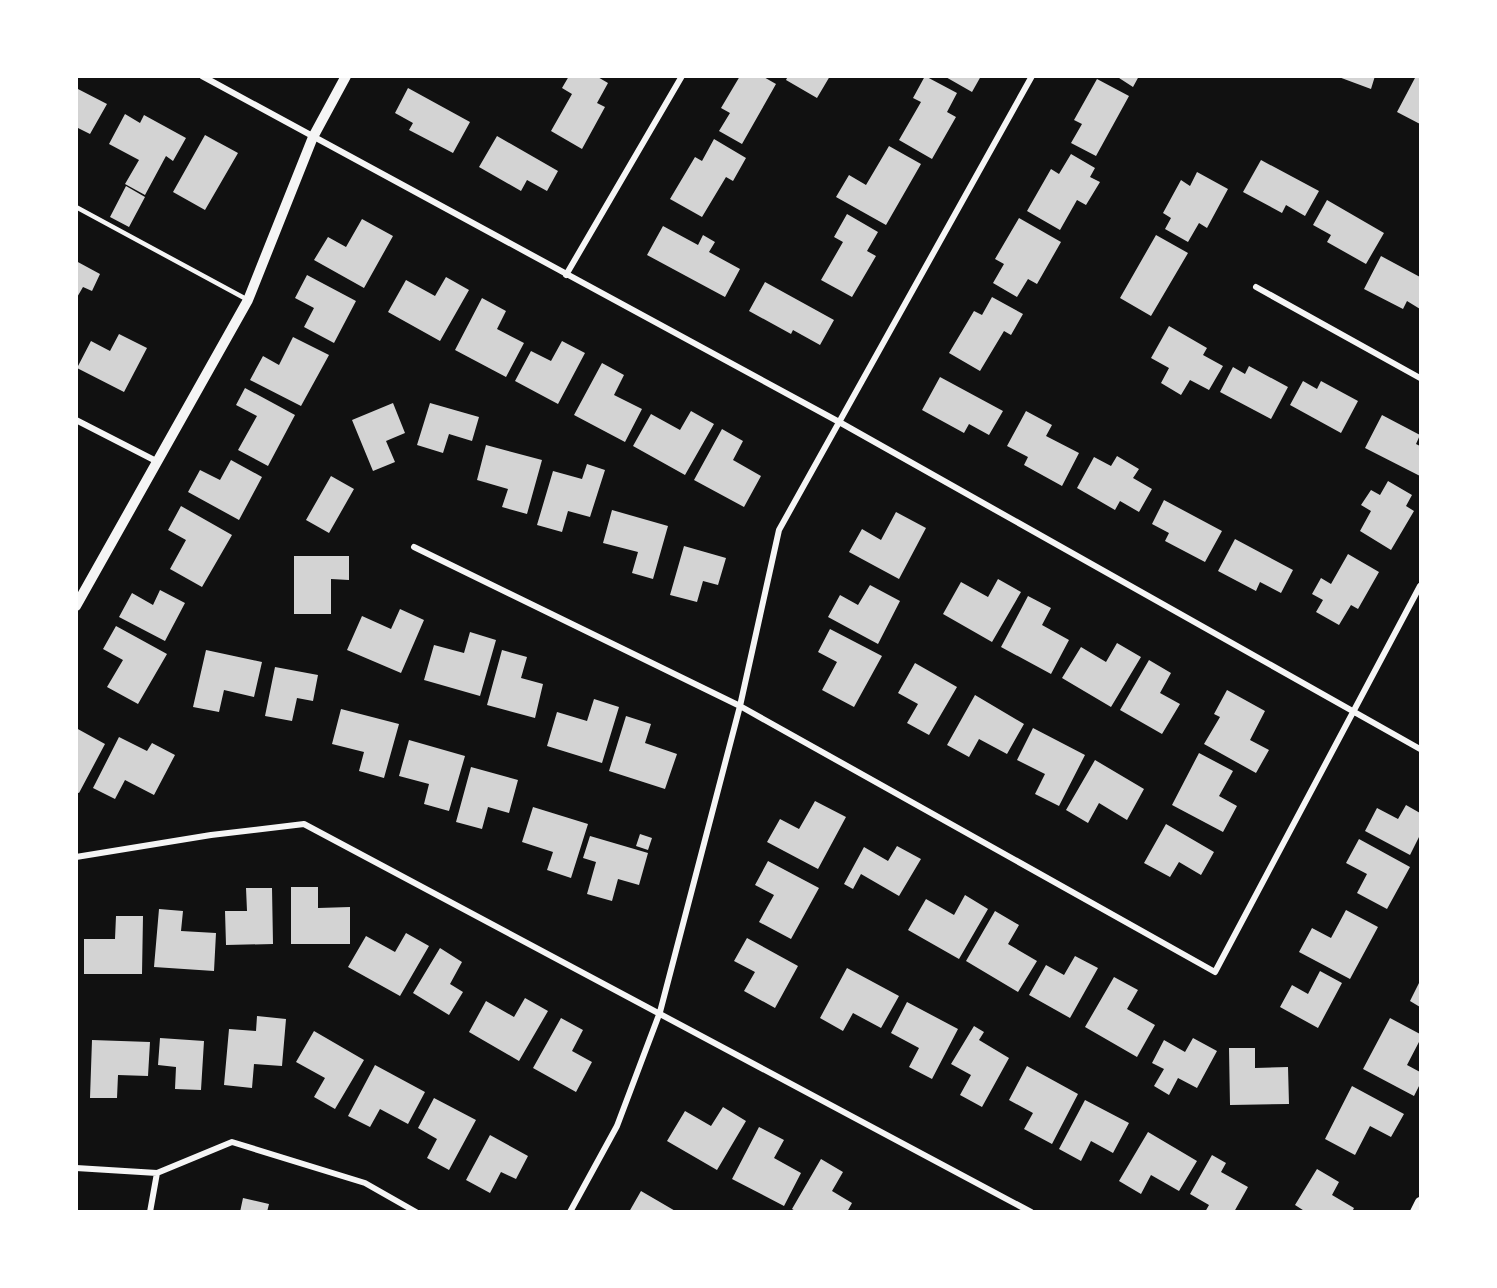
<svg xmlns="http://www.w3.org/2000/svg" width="1497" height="1288" font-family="Overpass,sans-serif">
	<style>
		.building { fill: #d3d3d3 }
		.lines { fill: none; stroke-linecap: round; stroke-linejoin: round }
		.service { stroke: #f5f5f5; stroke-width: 4.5 }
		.minor { stroke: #f5f5f5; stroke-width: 6 }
		.tertiary { stroke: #f5f5f5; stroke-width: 10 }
	</style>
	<rect width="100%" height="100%" fill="#111"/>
	<path class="building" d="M569 76H596L608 83 597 103 605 107 582 149 551 131 572 94 562 88Z
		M740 76H762L776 84 742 144 719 131 730 113 721 108Z
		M788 76H830L817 98 786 80Z
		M925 76 957 93 947 112 956 117 932 159 899 140 921 102 913 98Z
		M944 76H981L972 92Z
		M1116 76H1139L1133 87Z
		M1336 76H1375L1371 89Z
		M1416 76H1420V124L1397 112Z
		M1097 79 1129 96 1096 156 1071 143 1082 124 1074 120Z
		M76 88 107 104 90 134 76 127Z
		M408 88 470 122 453 153 409 130 413 123 395 113Z
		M125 114 140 123 144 115 186 138 173 161 166 156 145 195 125 184 139 160 109 144Z
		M205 135 238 153 205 210 173 192Z
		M497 136 558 171 547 191 527 180 521 191 479 167Z
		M714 139 746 158 733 181 726 177 702 217 670 199 695 157 702 161Z
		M889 146 921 164 886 225 836 197 849 175 866 185Z
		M1071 154 1095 168 1090 177 1100 182 1086 205 1077 200 1060 230 1027 211 1051 169 1059 174Z
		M1261 160 1319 191 1305 216 1286 205 1282 213 1243 192Z
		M1197 172 1228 189 1207 228 1199 223 1188 242 1165 229 1171 218 1163 213 1181 180 1190 186Z
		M126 186 145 197 129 227 110 217Z
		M1327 200 1384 233 1366 264 1327 242 1331 235 1313 225Z
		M847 214 878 232 867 251 876 256 852 297 821 280 843 242 834 237Z
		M1019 218 1061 242 1037 284 1028 279 1017 297 993 283 1004 264 995 259Z
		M362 219 393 236 364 288 314 260 328 237 346 247Z
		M663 226 698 245 703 235 715 242 709 252 740 269 725 297 647 255Z
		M1156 235 1188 253 1151 316 1120 298Z
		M1381 256 1420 277V309L1407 301 1403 309 1364 289Z
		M76 261 100 274 92 291 83 287 76 299Z
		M307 275 356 301 334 343 304 327 314 308 295 298Z
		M446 277 469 290 440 341 388 312 406 280 435 296Z
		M765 282 834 320 820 345 793 330 791 334 749 311Z
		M992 297 1023 314 1011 335 1004 331 980 371 949 353 974 311 982 315Z
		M482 298 506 311 497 329 524 343 506 377 455 350Z
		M1169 326 1207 348 1203 355 1223 366 1209 390 1190 380 1181 395 1161 383 1169 368 1151 358Z
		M119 334 147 348 124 392 77 368 91 341 110 351Z
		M293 337 329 355 301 406 250 380 263 356 279 365Z
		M562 341 585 353 558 404 515 381 531 351 551 361Z
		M602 363 624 375 614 395 642 409 625 442 574 415Z
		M1249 366 1288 387 1271 419 1220 392 1233 367 1245 374Z
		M940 377 1003 411 989 435 969 424 964 433 922 410Z
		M1303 381 1317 389 1321 381 1358 401 1341 433 1290 405Z
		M245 388 295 415 268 466 238 450 257 416 236 405Z
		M393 403 405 433 386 441 395 462 373 471 352 420Z
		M430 403 479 417 472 441 449 434 443 453 417 445Z
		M691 411 714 424 685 475 633 446 651 414 680 430Z
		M1026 411 1052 425 1046 436 1079 453 1062 486 1024 465 1028 457 1007 446Z
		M1382 415 1420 435 1416 444 1420 446V476L1365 448Z
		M722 429 743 441 733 460 761 476 744 507 694 480Z
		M486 445 542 460 527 514 502 507 508 489 477 480Z
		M1117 456 1139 469 1133 478 1152 489 1139 512 1120 501 1115 510 1077 488 1094 457 1111 466Z
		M231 460 262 477 239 520 188 492 200 470 220 480Z
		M587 464 605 470 590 517 568 511 562 532 537 525 553 471 582 479Z
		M331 476 354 489 329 533 306 520Z
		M1388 481 1412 495 1406 506 1414 511 1391 550 1360 531 1371 511 1361 505 1371 490 1380 495Z
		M1164 500 1222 531 1205 562 1165 541 1169 533 1152 524Z
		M181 506 232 535 202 587 170 569 186 540 168 530Z
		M612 510 668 526 653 579 632 573 638 552 603 543Z
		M896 512 926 528 899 579 849 552 862 529 881 540Z
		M1235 539 1293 570 1281 593 1260 582 1256 591 1218 571Z
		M684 546 726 558 718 585 703 581 697 602 670 595Z
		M1348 554 1379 572 1358 609 1351 605 1339 625 1316 612 1323 600 1312 594 1321 578 1331 584Z
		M294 556H349V580L331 579V614H294Z
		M998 579 1021 592 992 642 943 614 961 582 988 597Z
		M870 585 900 601 878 644 828 617 840 595 858 605Z
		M160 590 185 603 165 641 119 617 132 593 153 605Z
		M1028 596 1051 608 1042 625 1069 640 1051 674 1001 647Z
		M400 609 424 620 401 673 347 650 362 616 391 629Z
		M116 626 167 654 138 704 107 687 123 660 103 649Z
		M830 629 882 656 854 707 822 690 837 662 818 652Z
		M470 632 496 640 480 696 424 680 434 645 464 653Z
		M1117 643 1141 657 1111 707 1062 678 1081 647 1106 662Z
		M206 650 262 662 254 697 224 690 219 712 193 707Z
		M502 650 527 657 521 678 543 684 535 718 487 705Z
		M1149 660 1171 673 1160 693 1180 704 1162 734 1120 710Z
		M915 663 957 687 929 735 907 723 918 704 898 693Z
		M275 667 318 675 313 701 297 698 292 721 265 716Z
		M1227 690 1265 711 1250 740 1269 750 1256 773 1204 744 1220 717 1214 714Z
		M975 695 1024 724 1007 754 979 739 969 757 947 745Z
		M594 699 619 707 602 763 547 746 557 712 587 721Z
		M341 709 399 724 384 778 359 771 364 752 332 744Z
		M626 716 651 724 645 743 677 754 665 789 609 771Z
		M76 728 105 744 79 793 76 792Z
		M1033 728 1085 755 1059 806 1035 794 1045 774 1017 760Z
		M119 737 147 751 152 743 175 755 154 795 125 780 115 799 93 788Z
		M409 740 465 756 449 811 424 804 429 784 399 776Z
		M1199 753 1233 771 1219 796 1237 806 1223 832 1172 805Z
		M1095 760 1144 789 1127 820 1099 803 1088 823 1066 810Z
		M471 767 518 780 509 813 488 807 482 829 456 822Z
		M815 801 846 817 818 869 767 842 780 819 799 829Z
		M1406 805 1420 813V835L1410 855 1365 831 1377 808 1398 819Z
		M533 807 588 824 571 878 547 870 553 852 522 842Z
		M1166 824 1214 852 1201 875 1179 862 1170 877 1144 863Z
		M640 834 652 838 648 850 636 846Z
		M590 836 648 853 639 885 618 879 612 901 587 894 596 862 583 858Z
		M1359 839 1410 867 1387 909 1357 893 1367 874 1346 863Z
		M897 846 921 859 899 896 861 874 853 889 844 884 864 847 888 861Z
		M768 861 819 888 791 939 759 922 774 895 755 885Z
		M291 887H318V908L350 907V944H291Z
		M246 888H272L273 944 226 945 225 911H247Z
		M965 895 988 909 959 959 908 930 926 899 954 915Z
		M159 909 183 911 181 931 216 933 214 971 154 967Z
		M1346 910 1378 927 1350 979 1299 952 1312 928 1331 938Z
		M995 911 1019 925 1008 944 1037 961 1018 992 966 961Z
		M116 916H143L142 974H84V939H115Z
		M406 933 429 946 400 996 348 967 366 936 395 952Z
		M747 938 798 966 775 1008 744 991 755 972 734 961Z
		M440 948 462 962 450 984 463 992 449 1015 413 993Z
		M1075 956 1098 968 1070 1018 1029 995 1046 965 1064 975Z
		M847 968 899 996 881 1028 853 1013 843 1031 820 1018Z
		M1320 971 1342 983 1318 1028 1280 1007 1292 985 1308 994Z
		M1114 977 1138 990 1127 1009 1155 1025 1137 1057 1085 1027Z
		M1420 981V1007L1410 1001Z
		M525 998 548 1011 519 1061 469 1032 486 1001 514 1017Z
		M907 1002 958 1029 932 1079 909 1067 919 1048 891 1033Z
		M257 1016 286 1019 282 1066 254 1064 252 1088 224 1085 229 1029 256 1031Z
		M561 1018 583 1030 572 1051 592 1062 576 1092 533 1068Z
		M1390 1018 1420 1034V1040L1407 1065 1420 1072V1084L1414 1096 1363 1069Z
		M974 1026 984 1032 979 1040 1009 1058 982 1107 960 1095 971 1075 951 1064Z
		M314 1031 364 1060 335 1109 314 1097 325 1078 296 1062Z
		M160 1038 204 1041 201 1090 175 1089 176 1067 158 1065Z
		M1193 1038 1217 1051 1197 1088 1178 1078 1169 1095 1154 1086 1164 1069 1152 1063 1164 1040 1185 1052Z
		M92 1040 150 1042 148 1076 118 1075 117 1098H90Z
		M1229 1048H1255V1068L1288 1067 1289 1104 1230 1105Z
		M375 1065 425 1092 408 1124 380 1109 370 1127 348 1116Z
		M1027 1066 1078 1094 1052 1144 1024 1129 1033 1113 1009 1100Z
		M1352 1086 1404 1114 1391 1137 1370 1126 1355 1155 1325 1139Z
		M434 1098 476 1120 449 1170 427 1158 437 1139 418 1128Z
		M1085 1100 1129 1123 1113 1153 1091 1141 1081 1161 1059 1149Z
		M723 1107 746 1121 717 1170 667 1141 685 1111 711 1126Z
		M759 1127 784 1140 774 1158 801 1173 784 1206 732 1179Z
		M1148 1132 1197 1161 1179 1191 1151 1175 1141 1194 1119 1181Z
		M490 1135 528 1156 516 1179 501 1172 490 1193 466 1180Z
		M1212 1155 1226 1163 1221 1172 1248 1187 1234 1212H1205L1209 1205 1190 1194Z
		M821 1159 843 1172 832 1191 852 1203 847 1212H797L792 1209Z
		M1317 1169 1339 1182 1332 1195 1354 1208 1352 1212H1306L1295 1205Z
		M641 1191 677 1212H629Z
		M243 1198 269 1204 267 1212H240Z"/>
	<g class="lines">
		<path class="service" d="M76 207 248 300"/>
		<path class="minor" d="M202 76 841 423 1420 749
			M566 275 682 76
			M1256 287 1420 378
			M76 420 158 462
			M414 547 740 706 1215 972 1420 586
			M76 857 211 835 304 824 1031 1212
			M76 1168 157 1173 232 1142 365 1183 416 1212
			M150 1212 157 1173
			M570 1212 617 1126 660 1012 740 706 779 530 1032 76"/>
		<path class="tertiary" d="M76 606 248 300 313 137 346 76
			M1415 1212 1420 1202"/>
	</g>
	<rect width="1497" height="1288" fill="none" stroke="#ffffff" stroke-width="156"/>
</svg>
